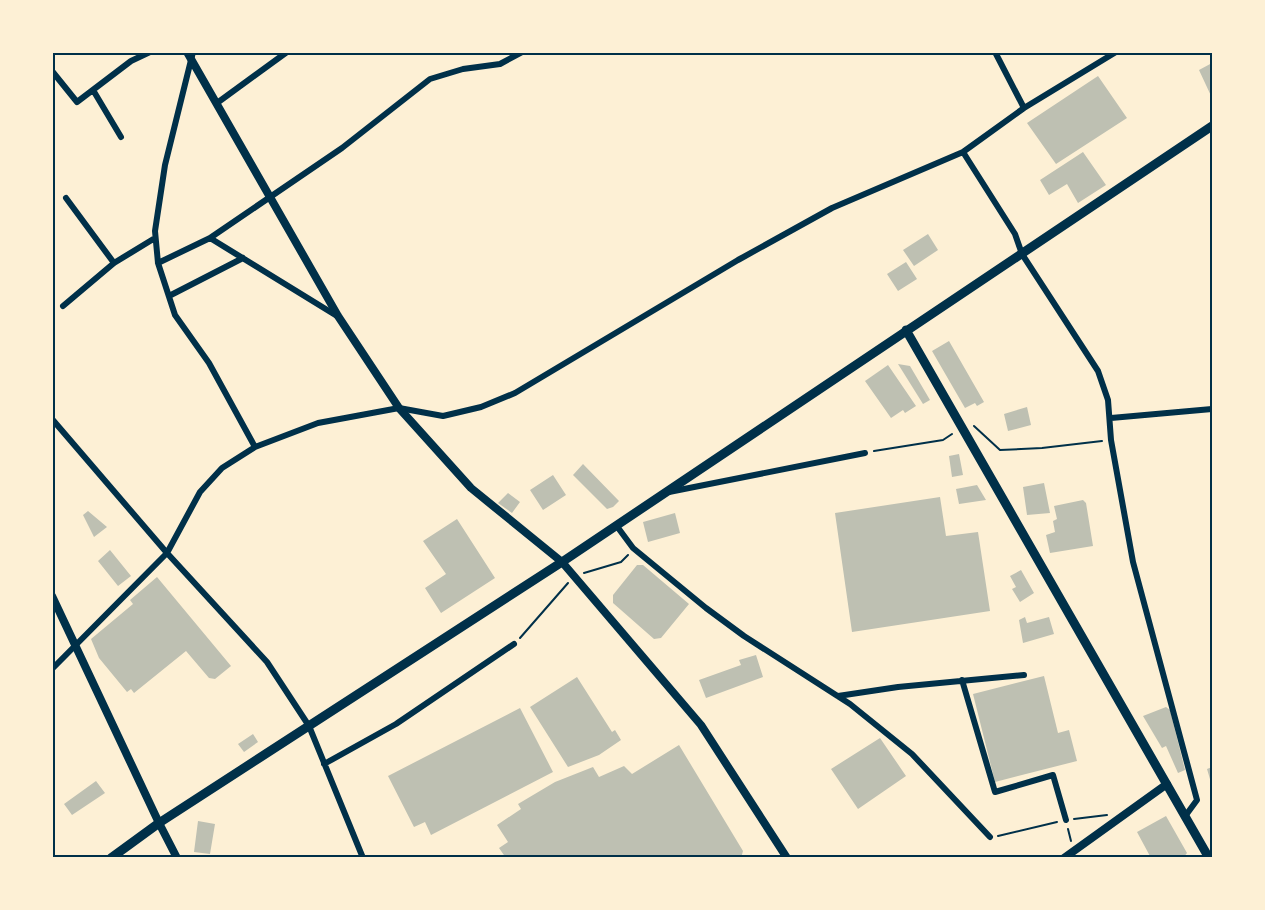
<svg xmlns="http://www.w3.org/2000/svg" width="1265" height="910" font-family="Manrope,sans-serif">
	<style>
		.building { fill: #bec0b2 }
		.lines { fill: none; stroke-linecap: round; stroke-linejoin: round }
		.path { stroke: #003049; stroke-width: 2 }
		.minor { stroke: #003049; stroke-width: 6 }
		.tertiary { stroke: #003049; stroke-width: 8 }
		.secondary { stroke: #003049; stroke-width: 8 }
		.trunk { stroke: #003049; stroke-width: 9 }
		.neatline { fill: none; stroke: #003049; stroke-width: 2 }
	</style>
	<rect width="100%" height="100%" fill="#fdf0d5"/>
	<path class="building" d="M1212 63V98L1199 70Z
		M1098 76 1127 118 1056 164 1027 123Z
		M1083 152 1106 185 1078 203 1067 184 1049 195 1040 180Z
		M928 234 938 250 914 266 903 250Z
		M906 262 917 279 898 291 887 274Z
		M949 341 984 402 977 406 975 403 965 408 932 351Z
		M898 364 910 366 930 400 923 404Z
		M888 365 916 406 905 413 903 410 891 418 865 381Z
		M1027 407 1031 425 1008 431 1004 414Z
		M959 454 963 475 952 477 949 456Z
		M583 464 619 501 613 507 607 509 573 475Z
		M553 475 566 495 543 510 530 490Z
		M1044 483 1050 513 1027 515 1023 487Z
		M977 485 986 500 959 504 956 489Z
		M508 493 520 502 512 513 498 503Z
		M940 497 946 536 978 532 990 611 852 632 835 513Z
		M1083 500 1086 503 1093 546 1050 553 1046 535 1055 532 1053 521 1057 519 1054 506Z
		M88 511 107 527 94 537 83 515Z
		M675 513 680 533 648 542 643 522Z
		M457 519 495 578 441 613 425 588 446 574 423 541Z
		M110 550 131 576 118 586 98 561Z
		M637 565H643L689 604 661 638 654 639 613 603V595Z
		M1021 570 1034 593 1020 602 1012 589 1016 587 1010 576Z
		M157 577 231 666 215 679 209 678 186 651 134 693 131 689 127 692 99 658 91 639 133 604 130 600Z
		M1025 617 1027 623 1049 617 1054 634 1023 643 1019 620Z
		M756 655 763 677 706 698 699 680 741 665 739 660Z
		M1044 676 1058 733 1069 730 1077 761 995 782 973 694Z
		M577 677 612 732 615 730 621 740 599 755 568 767 530 707Z
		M1166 707 1170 710 1185 770 1178 773 1166 746 1162 748 1143 716Z
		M520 708 553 772 431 835 425 822 414 827 388 776Z
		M253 734 258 742 244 752 238 744Z
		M880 738 906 776 858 809 831 769Z
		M679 745 743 851 741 858H506L499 848 508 842 497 825 521 809 518 804 555 782 593 767 599 777 624 766 632 774Z
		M1212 767V786L1207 769Z
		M96 781 105 793 72 815 64 804Z
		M1166 816 1187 853 1183 858H1151L1137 832Z
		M198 821 215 824 210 854 194 852Z"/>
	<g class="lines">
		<path class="path" d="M974 426 1000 450 1042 448 1102 441
			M874 451 943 440 952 434
			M584 573 621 562 628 555
			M520 638 568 583
			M1074 819 1107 815
			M1068 829 1071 841
			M998 836 1057 822"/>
		<path class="minor" d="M193 52 165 165 155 231 158 263 175 315 209 363 255 447
			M995 52 1024 108
			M52 71 77 102 131 61 150 52
			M93 90 121 137
			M217 103 287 52
			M963 152 1015 234 1022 254 1098 371 1108 400 1111 440 1133 562 1197 800 1186 815
			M66 198 114 263
			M210 238 337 316
			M158 263 210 238 342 148 430 79 463 69 500 64 522 52
			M169 296 243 258
			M63 306 114 263 155 238
			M1111 418 1212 409
			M52 419 167 553 267 662 309 726 363 858
			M669 492 865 453
			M616 525 633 548 706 608 744 636 850 704 912 754 990 837
			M52 669 167 553 200 492 222 468 255 447 318 423 399 408 443 416 481 407 515 393 738 260 832 208 963 152 1024 108 1116 52
			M962 680 995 792 1053 775 1066 820
			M838 696 898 687 1024 675
			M324 764 396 724 514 644"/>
		<path class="tertiary" d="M187 52 338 316 399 408 471 488 562 562 701 725 787 858
			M52 596 159 823
			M1064 858 1167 784"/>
		<path class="secondary" d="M159 823 177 858"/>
		<path class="trunk" d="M906 330 1209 858
			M111 858 159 823 562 562 1212 126"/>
	</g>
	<rect width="1265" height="910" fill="none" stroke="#fdf0d5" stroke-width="108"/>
	<rect x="54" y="54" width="1157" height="802" class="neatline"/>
</svg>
